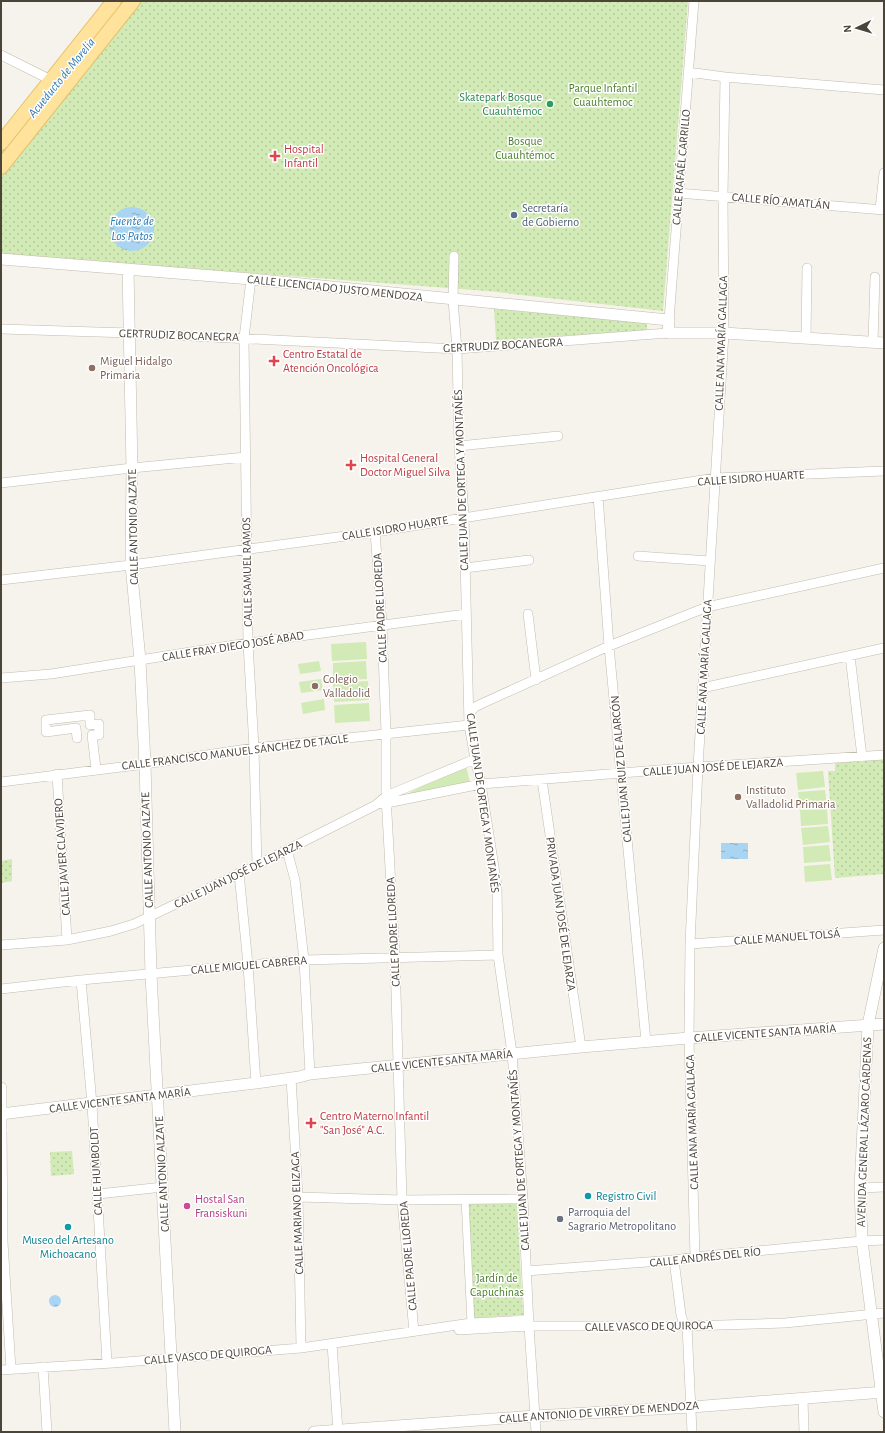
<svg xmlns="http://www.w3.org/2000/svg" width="885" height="1433" font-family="'Alegreya Sans',sans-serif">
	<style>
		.green { fill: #d2eab5 }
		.park { fill: url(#park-dots) }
		.water { fill: url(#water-ripples) }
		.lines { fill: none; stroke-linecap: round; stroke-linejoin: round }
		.stream { stroke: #a9d4f2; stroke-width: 2.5 }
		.pedestrian-casing { stroke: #c2bbae; stroke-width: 8 }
		.minor-casing { stroke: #c2bbae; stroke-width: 10 }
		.tertiary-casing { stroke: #c2bbae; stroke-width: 12 }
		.primary-casing { stroke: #e6c16a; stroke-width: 16 }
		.pedestrian { stroke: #fff; stroke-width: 7 }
		.minor { stroke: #fff; stroke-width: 9 }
		.tertiary { stroke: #fff; stroke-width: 11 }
		.primary { stroke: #ffe39c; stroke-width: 14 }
		.leisure-dot { fill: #2e9e5b; stroke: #fff; stroke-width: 1.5 }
		.health-dot { fill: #e0444e; stroke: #fff; stroke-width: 1.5 }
		.service-dot { fill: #5c6f8a; stroke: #fff; stroke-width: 1.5 }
		.education-dot { fill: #8d6e63; stroke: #fff; stroke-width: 1.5 }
		.culture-dot { fill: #0f9aa8; stroke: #fff; stroke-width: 1.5 }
		.hotel-dot { fill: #d1479c; stroke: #fff; stroke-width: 1.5 }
		.worship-dot { fill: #6b7280; stroke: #fff; stroke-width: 1.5 }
		.labels { text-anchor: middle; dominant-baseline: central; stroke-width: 3; stroke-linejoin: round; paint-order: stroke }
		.park-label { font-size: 12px; fill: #4a7f2a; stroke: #fff }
		.leisure-label { font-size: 12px; fill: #27864d; stroke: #fff; text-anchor: end }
		.health-label { font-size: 12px; fill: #be3a42; stroke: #fff; text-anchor: start }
		.street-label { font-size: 12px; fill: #4b4439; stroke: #fff }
		.service-label { font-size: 12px; fill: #4e5e75; stroke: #fff; text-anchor: start }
		.education-label { font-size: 12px; fill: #785e54; stroke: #fff; text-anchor: start }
		.culture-label { font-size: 12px; fill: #0d838f; stroke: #fff; text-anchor: start }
		.hotel-label { font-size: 12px; fill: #b23c85; stroke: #fff; text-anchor: start }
		.worship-label { font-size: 12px; fill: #5b616d; stroke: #fff; text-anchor: start }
		.water-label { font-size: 13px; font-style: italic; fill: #2e7ab2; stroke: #fff }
	</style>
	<defs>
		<pattern id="park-dots" width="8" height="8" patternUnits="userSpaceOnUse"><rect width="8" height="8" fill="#d2eab5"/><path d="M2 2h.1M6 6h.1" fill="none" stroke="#b6ca9c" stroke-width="1.8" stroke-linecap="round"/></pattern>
		<pattern id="water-ripples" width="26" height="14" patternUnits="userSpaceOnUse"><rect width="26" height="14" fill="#a9d4f2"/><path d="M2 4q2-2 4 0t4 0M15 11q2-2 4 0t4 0" fill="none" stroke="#8caec5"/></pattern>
	</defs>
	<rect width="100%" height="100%" fill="#f6f3ec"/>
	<path class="green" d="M366 642 367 659 332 661 331 644Z
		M319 661 321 671 300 674 298 664Z
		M366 661 367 679 333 681V663Z
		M321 679 323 690 301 693 299 682Z
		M368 681 369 700 334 702 333 683Z
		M324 699 325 710 303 714 301 703Z
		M369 703 370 721 335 723 334 705Z
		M463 765 466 766 470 782 401 797Z
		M823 771 825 787 798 790 796 773Z
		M825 790 827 806 800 808 798 792Z
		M827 808 828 824 801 826 800 810Z
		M828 826 830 842 803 845 801 828Z
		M829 845 831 861 804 863 803 847Z
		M830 864 832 880 805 882 804 866Z"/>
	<path class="park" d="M140 1H688L663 311 487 291 1 254V173Z
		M494 309 647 322V331L496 340Z
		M884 759V874L835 878 828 771H835V763Z
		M12 859V881L1 883V861Z
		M72 1151 74 1174 51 1176 50 1152Z
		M469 1203 517 1204 523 1315 474 1318Z"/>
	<path class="water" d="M110 229a22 22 0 1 1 44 0a22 22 0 1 1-44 0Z
		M721 843H748V859H721Z
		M49 1301a6 6 0 1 1 12 0a6 6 0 1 1-12 0Z"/>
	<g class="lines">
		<path class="stream" d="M50 93 123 1
			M1 154 8 145"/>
		<g class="pedestrian-casing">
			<path id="pedestrian" d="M465 1199 471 1323"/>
		</g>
		<g class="minor-casing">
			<path id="minor" d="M1 55 51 80
				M688 72 725 77 884 90
				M678 193 884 210
				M880 209 884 173
				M454 256 453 300 457 349 459 446 464 516 469 725 475 759 481 784 497 886 498 955 512 1053 523 1199 529 1326 536 1432
				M251 279 244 338 248 643 254 748 257 865
				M669 320 694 1
				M1 329 130 333 457 349 668 333
				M806 338 807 268
				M873 342 875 277
				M459 446 558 436
				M1 483 132 468 246 457
				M598 496 609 646 646 1042
				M375 532 382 624 386 733V796L395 958 402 1200 414 1332
				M638 556 710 561
				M465 568 529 560
				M1 580 131 565 375 532 715 478 884 471
				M528 614 536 680
				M850 656 862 757
				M1 678 51 674 248 643 466 614
				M702 688 884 648
				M469 713 475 707 481 704 609 646 707 607 884 568
				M77 738 76 728 46 732V720L90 715V725L99 724V735H92L96 769
				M57 774 67 940
				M542 780 581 1047
				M1 782 145 764 254 748 469 725
				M382 804 481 784 698 767 884 755
				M287 850 295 880 304 960 310 1074
				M239 873 248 965 256 1083
				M690 944 884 930
				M1 945 67 940 111 931 134 924 257 865 376 805 386 796 475 759
				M81 980 92 1104 107 1363
				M1 989 81 980 304 960 498 955
				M291 1078 298 1197 301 1348
				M2 1130 3 1242 11 1369
				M860 1188 884 1187
				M98 1194 163 1187
				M298 1197 402 1200 523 1199
				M695 1257 689 1038 690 944 698 767 724 333 723 196 725 77
				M674 1260 681 1315 683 1321 687 1326 692 1432
				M526 1271 674 1260 695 1257 862 1241 884 1240
				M459 1330 529 1326H687L785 1323 884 1313
				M332 1344 338 1432
				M43 1367 47 1432
				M1 1370 113 1363 301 1348 471 1323 529 1320
				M803 1398 804 1432"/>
		</g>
		<g class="tertiary-casing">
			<path id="tertiary" d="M1 259 251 279 669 320 668 333H724L884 343
				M128 269 132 468 131 565 140 660 145 764 151 974 175 1432
				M884 948 868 1025 860 1188 862 1241 884 1412
				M1 1114 256 1083 299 1077 310 1074 581 1047 689 1038 884 1024
				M1 1130V1088
				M314 1432 535 1416 692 1407 884 1392"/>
		</g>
		<g class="primary-casing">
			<path id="primary" d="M1 143 114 1
				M1 167 133 1"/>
		</g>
		<use href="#pedestrian" class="pedestrian"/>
		<use href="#minor" class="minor"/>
		<use href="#tertiary" class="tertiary"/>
		<use href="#primary" class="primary"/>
	</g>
	<circle class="leisure-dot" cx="550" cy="104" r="4"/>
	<g class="health-dot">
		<path d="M273 150h4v4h4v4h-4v4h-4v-4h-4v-4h4z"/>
		<path d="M272 355h4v4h4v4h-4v4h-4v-4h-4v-4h4z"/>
		<path d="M349 459h4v4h4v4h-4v4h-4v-4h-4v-4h4z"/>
		<path d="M309 1117h4v4h4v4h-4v4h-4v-4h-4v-4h4z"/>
	</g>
	<circle class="service-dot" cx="514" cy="215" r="4"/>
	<g class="education-dot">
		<circle cx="92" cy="368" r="4"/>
		<circle cx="315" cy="686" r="4"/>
		<circle cx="738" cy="797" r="4"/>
	</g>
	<g class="culture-dot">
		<circle cx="588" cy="1196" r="4"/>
		<circle cx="68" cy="1227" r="4"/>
	</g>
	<circle class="hotel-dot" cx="187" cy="1206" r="4"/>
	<circle class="worship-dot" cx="560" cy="1219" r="4"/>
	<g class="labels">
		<g class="park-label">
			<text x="603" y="88">Parque Infantil<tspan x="603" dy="14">Cuauhtemoc</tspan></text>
			<text x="525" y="141">Bosque<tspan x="525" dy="14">Cuauhtémoc</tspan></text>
			<text x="497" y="1278">Jardín de<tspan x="497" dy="14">Capuchinas</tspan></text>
		</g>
		<g class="leisure-label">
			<text x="542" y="97">Skatepark Bosque<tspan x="542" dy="14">Cuauhtémoc</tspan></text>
		</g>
		<g class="health-label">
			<text x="284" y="149">Hospital<tspan x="284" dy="14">Infantil</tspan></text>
			<text x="283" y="354">Centro Estatal de<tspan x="283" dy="14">Atención Oncológica</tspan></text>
			<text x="360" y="458">Hospital General<tspan x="360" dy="14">Doctor Miguel Silva</tspan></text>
			<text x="320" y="1116">Centro Materno Infantil<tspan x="320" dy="14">"San José" A.C.</tspan></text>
		</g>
		<g class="street-label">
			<text transform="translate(681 167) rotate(-85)">CALLE RAFAÉL CARRILLO</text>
			<text transform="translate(781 201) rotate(5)">CALLE RÍO AMATLÁN</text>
			<text transform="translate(335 288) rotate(6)">CALLE LICENCIADO JUSTO MENDOZA</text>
			<text transform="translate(179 335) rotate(2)">GERTRUDIZ BOCANEGRA</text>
			<text transform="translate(721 343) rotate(-88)">CALLE ANA MARÍA GALLAGA</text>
			<text transform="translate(503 345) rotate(-3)">GERTRUDIZ BOCANEGRA</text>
			<text transform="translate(751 478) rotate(-4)">CALLE ISIDRO HUARTE</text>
			<text transform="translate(461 480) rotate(-92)">CALLE JUAN DE ORTEGA Y MONTAÑÉS</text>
			<text transform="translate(133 527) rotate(-91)">CALLE ANTONIO ALZATE</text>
			<text transform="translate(395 528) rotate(-9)">CALLE ISIDRO HUARTE</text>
			<text transform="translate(247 572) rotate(-91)">CALLE SAMUEL RAMOS</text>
			<text transform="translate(380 608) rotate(-93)">CALLE PADRE LLOREDA</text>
			<text transform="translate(233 646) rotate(-9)">CALLE FRAY DIEGO JOSÉ ABAD</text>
			<text transform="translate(704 667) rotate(-87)">CALLE ANA MARÍA GALLAGA</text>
			<text transform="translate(235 752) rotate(-7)">CALLE FRANCISCO MANUEL SÁNCHEZ DE TAGLE</text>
			<text transform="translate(713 767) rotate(-4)">CALLE JUAN JOSÉ DE LEJARZA</text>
			<text transform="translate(621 769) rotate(-95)">CALLE JUAN RUIZ DE ALARCÓN</text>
			<text transform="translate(483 803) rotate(82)">CALLE JUAN DE ORTEGA Y MONTAÑÉS</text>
			<text transform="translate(147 850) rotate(-92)">CALLE ANTONIO ALZATE</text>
			<text transform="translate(62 857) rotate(-94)">CALLE JAVIER CLAVIJERO</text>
			<text transform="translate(238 874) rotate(-26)">CALLE JUAN JOSÉ DE LEJARZA</text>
			<text transform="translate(561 914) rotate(82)">PRIVADA JUAN JOSÉ DE LEJARZA</text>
			<text transform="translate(393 932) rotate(-93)">CALLE PADRE LLOREDA</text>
			<text transform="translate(787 937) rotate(-4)">CALLE MANUEL TOLSÁ</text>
			<text transform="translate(249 965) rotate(-5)">CALLE MIGUEL CABRERA</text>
			<text transform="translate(765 1033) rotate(-4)">CALLE VICENTE SANTA MARÍA</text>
			<text transform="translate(442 1061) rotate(-6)">CALLE VICENTE SANTA MARÍA</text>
			<text transform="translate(120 1100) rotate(-7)">CALLE VICENTE SANTA MARÍA</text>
			<text transform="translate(692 1122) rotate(-92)">CALLE ANA MARÍA GALLAGA</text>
			<text transform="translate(864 1132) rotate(-88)">AVENIDA GENERAL LÁZARO CÁRDENAS</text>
			<text transform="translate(519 1160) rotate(-94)">CALLE JUAN DE ORTEGA Y MONTAÑÉS</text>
			<text transform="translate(96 1171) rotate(-93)">CALLE HUMBOLDT</text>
			<text transform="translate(162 1174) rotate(-93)">CALLE ANTONIO ALZATE</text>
			<text transform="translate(297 1213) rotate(-92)">CALLE MARIANO ELIZAGA</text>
			<text transform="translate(408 1256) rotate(-95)">CALLE PADRE LLOREDA</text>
			<text transform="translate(705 1257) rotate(-6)">CALLE ANDRÉS DEL RÍO</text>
			<text transform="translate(649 1326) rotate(-1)">CALLE VASCO DE QUIROGA</text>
			<text transform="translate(208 1355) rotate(-5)">CALLE VASCO DE QUIROGA</text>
			<text transform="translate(599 1412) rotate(-4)">CALLE ANTONIO DE VIRREY DE MENDOZA</text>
		</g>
		<g class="service-label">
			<text x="522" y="208">Secretaría<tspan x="522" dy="14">de Gobierno</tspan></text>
		</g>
		<g class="education-label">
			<text x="100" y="361">Miguel Hidalgo<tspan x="100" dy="14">Primaria</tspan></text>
			<text x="323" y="679">Colegio<tspan x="323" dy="14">Valladolid</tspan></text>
			<text x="746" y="790">Instituto<tspan x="746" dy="14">Valladolid Primaria</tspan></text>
		</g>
		<g class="culture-label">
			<text x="596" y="1196">Registro Civil</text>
			<text x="68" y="1240" text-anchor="middle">Museo del Artesano<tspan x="68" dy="14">Michoacano</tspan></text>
		</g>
		<g class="hotel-label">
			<text x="195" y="1199">Hostal San<tspan x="195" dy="14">Fransiskuni</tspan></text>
		</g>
		<g class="worship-label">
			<text x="568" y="1212">Parroquia del<tspan x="568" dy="14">Sagrario Metropolitano</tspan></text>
		</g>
		<g class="water-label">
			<text transform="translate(62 78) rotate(-51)">Acueducto de Morelia</text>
			<text x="132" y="221">Fuente de<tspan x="132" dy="15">Los Patos</tspan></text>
		</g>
	</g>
	<rect width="885" height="1433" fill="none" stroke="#4b4439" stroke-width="4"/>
	<g transform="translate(857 28) rotate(265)" stroke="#ffffff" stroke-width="3" paint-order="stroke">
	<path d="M0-3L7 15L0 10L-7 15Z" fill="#4b4439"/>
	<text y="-6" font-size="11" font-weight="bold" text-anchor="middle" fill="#4b4439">N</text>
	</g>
</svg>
